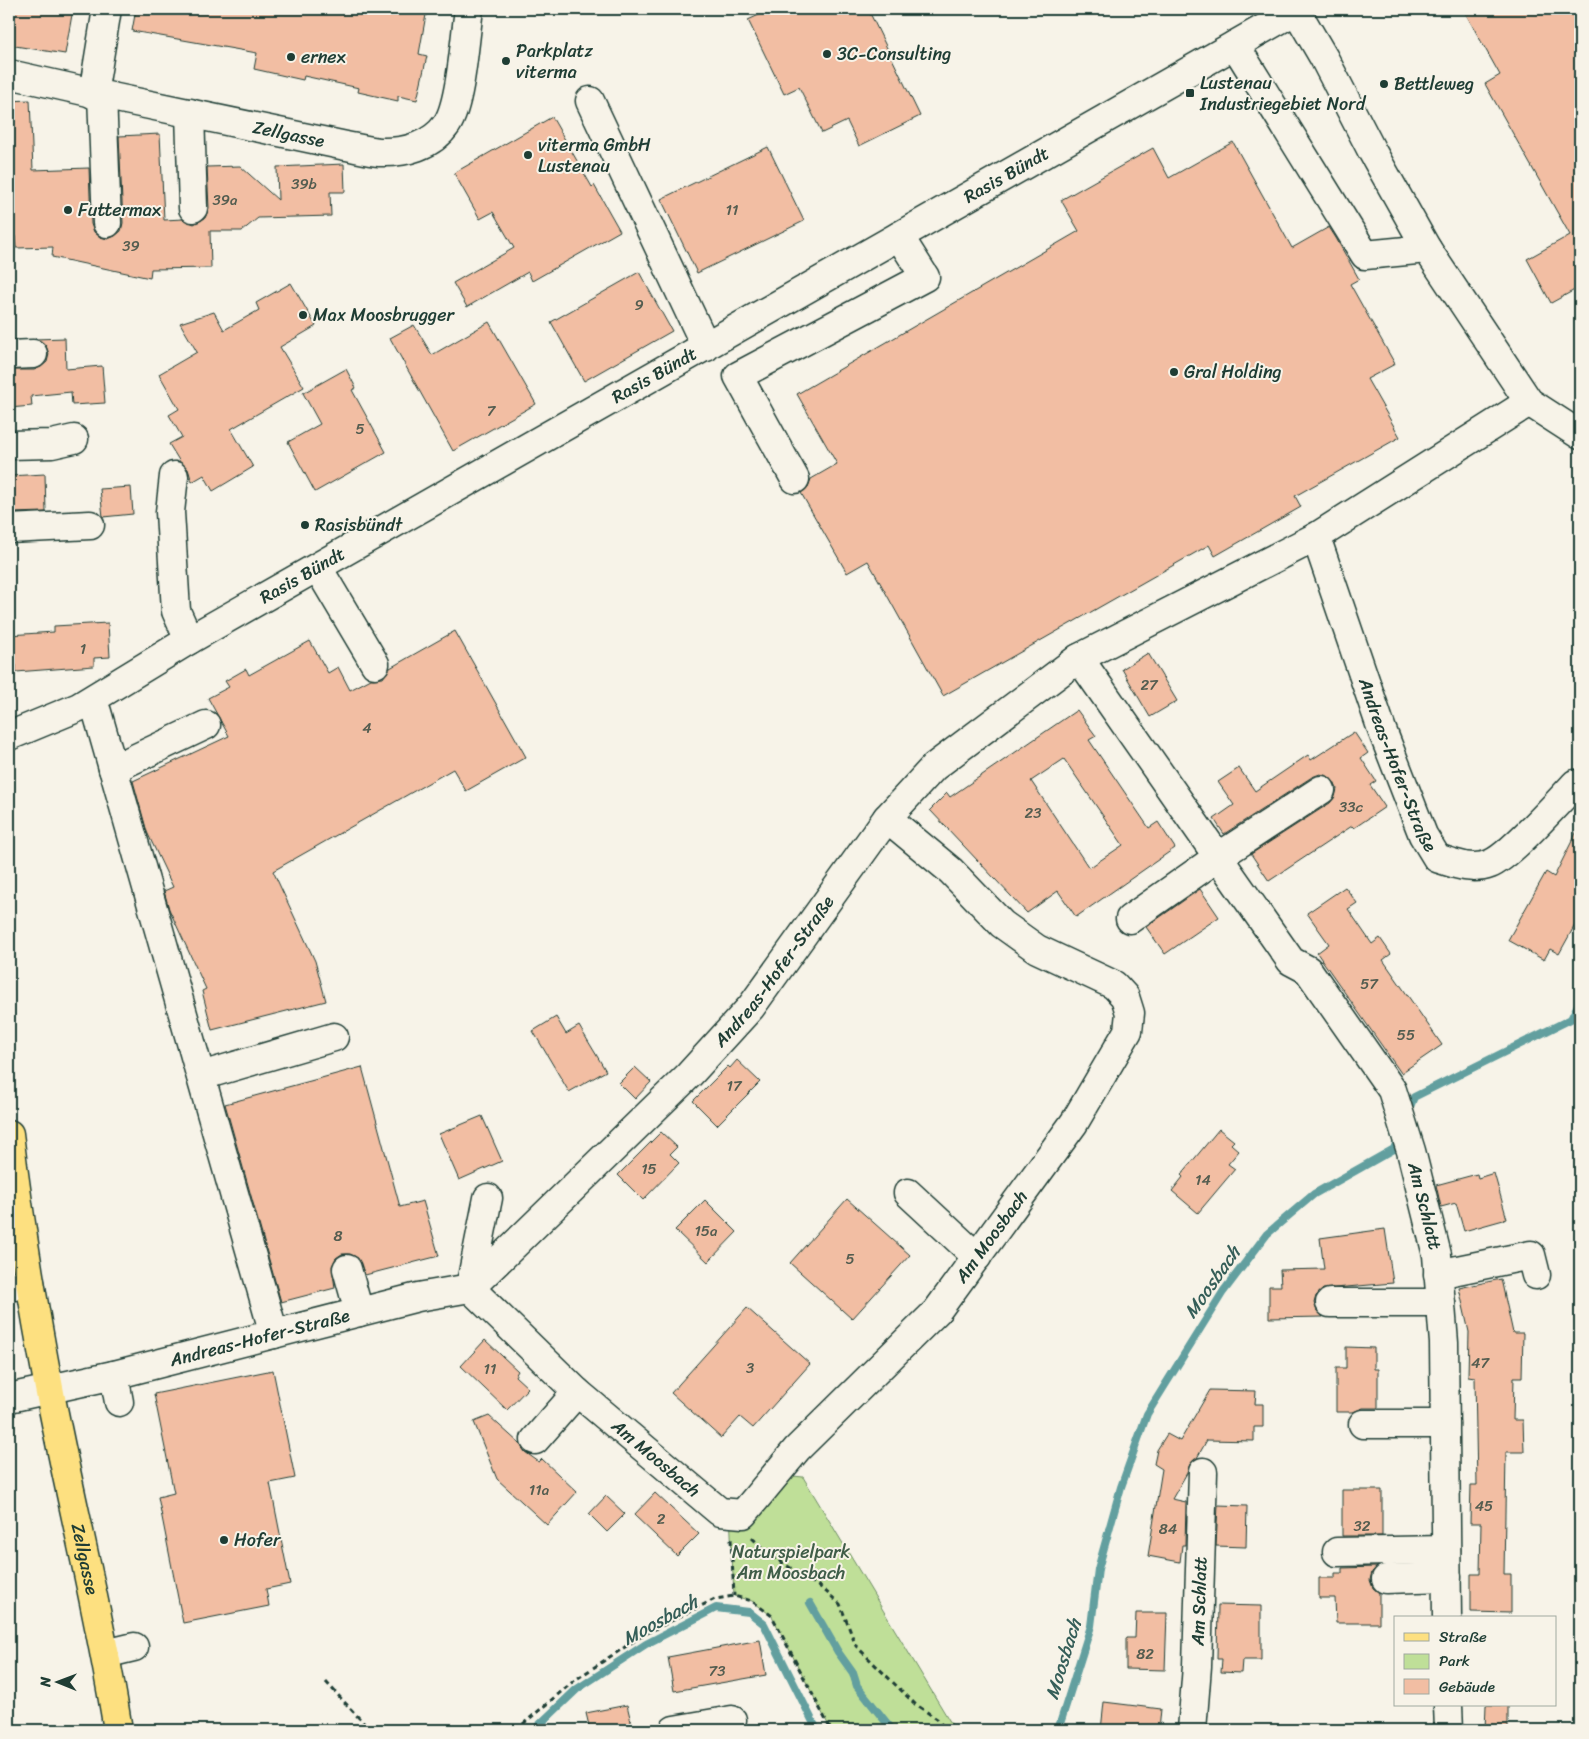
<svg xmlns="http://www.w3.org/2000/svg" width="1589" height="1739" font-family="Sriracha,sans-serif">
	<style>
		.green { fill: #bfdf98; stroke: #6f8e66 }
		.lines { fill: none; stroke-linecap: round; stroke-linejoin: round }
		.stream { stroke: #629f9f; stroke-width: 8 }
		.building { fill: #f2bea3; stroke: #1f3d34; fill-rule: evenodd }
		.minor-casing { stroke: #1f3d34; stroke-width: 31 }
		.major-casing { stroke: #1f3d34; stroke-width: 31 }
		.path { stroke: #1f3d34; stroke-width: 3; stroke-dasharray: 5 4; stroke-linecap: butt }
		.minor { stroke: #f7f3e8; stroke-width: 28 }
		.major { stroke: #fde080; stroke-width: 28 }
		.poi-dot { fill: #1f3d34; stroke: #f7f3e8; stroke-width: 2 }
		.labels { text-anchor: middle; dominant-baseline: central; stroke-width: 4; stroke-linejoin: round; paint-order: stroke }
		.number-label { font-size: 15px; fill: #545d50 }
		.poi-label { font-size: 18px; fill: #1f3d34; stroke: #f7f3e8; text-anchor: start }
		.street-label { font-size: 18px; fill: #1f3d34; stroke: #f7f3e8 }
		.park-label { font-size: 18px; fill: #3f5d48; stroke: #f7f3e8 }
		.water-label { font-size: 19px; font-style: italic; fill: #355e58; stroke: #f7f3e8 }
	</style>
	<rect width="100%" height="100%" fill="#f7f3e8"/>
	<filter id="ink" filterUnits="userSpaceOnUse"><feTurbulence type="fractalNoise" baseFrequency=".02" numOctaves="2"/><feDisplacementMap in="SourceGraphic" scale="10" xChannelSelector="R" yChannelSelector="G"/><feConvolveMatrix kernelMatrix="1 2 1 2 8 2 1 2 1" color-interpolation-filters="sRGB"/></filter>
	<g filter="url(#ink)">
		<path class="green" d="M793 1476 803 1477 955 1730H831L772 1616 752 1601 734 1596 730 1513 779 1488Z"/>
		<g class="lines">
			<path class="stream" d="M1407 1114 1414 1097 1571 1019 1580 1001
				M810 1603 838 1652 853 1673 857 1686 890 1727
				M534 1730 577 1689 646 1644 716 1608 749 1612 764 1624 817 1730
				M1058 1730 1091 1626 1098 1569 1121 1487 1147 1414 1223 1292 1267 1234 1314 1194 1394 1149 1399 1136"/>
		</g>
		<path class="building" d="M9 9H73L65 54 9 45Z
			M136 9H427L419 54 427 56 417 100 398 96V101L358 92 359 88 304 76 303 80 254 69 257 53 132 31Z
			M772 9H868L920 116 859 146 847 121 822 133 799 87 784 94 748 20Z
			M1463 9H1580V287L1551 303 1527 259 1570 235 1485 84 1500 75Z
			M30 100 33 170 89 168 91 224 94 232 100 237 108 239 115 236 121 231 123 223 119 136 160 134 164 220 183 219 194 224 205 218 209 208 207 167 240 166 278 200 277 167 344 164 345 192H330L331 216 258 218 242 231H210L211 268 151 269 150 278 52 257 53 247 16 248 15 236 9 237V101Z
			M552 117 592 187 594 185 620 231 532 281 528 272 467 307 453 283 514 248 493 212 480 219 454 173Z
			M1233 142 1292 248 1329 227 1336 238 1359 279 1350 284 1395 364 1367 379 1400 437 1295 496 1301 507 1215 556 1209 545 943 696 868 561 847 573 801 493 808 487 811 479 837 464 797 394 1079 231 1061 200 1153 148 1169 178Z
			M768 147 804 221 697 273 661 199Z
			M639 272 672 331 584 381 551 322Z
			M291 283 316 326 280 347 304 387 231 429 253 467 213 491 204 475 192 482 188 469 180 462 169 444 182 437 169 415 179 409 159 374 197 352 180 323 214 312 224 330 259 310 256 303Z
			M489 322 536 404 453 451 390 338 414 325 432 355Z
			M65 338 66 369 102 366 105 403 72 405 71 392 31 396 32 406 9 408V370H34L41 367 47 362 49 354 46 346 35 339Z
			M346 369 356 388 352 390 386 452 315 492 288 442 320 424 303 393Z
			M45 474 46 512 10 513 9 476Z
			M131 487 133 514 103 517 100 489Z
			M108 623 110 657 94 658V666L16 672V665H9V635L54 632V626Z
			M455 631 526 757 466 791 453 769 273 871 315 961 326 1001 212 1030 202 991 206 989 169 909 164 891 173 887 147 832 133 781 229 736 208 698 229 687 225 681 246 669 249 675 310 641 328 673 338 667 350 690 371 679 383 678 390 668Z
			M1148 653 1177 701 1150 717 1122 669Z
			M1077 710 1096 736 1089 740 1149 828 1158 822 1175 848 1076 917 1058 891 1027 913 930 810 947 793 950 797ZM1064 759 1123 845 1089 868 1031 781Z
			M1354 732 1368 753 1361 758 1376 781 1370 785 1385 807 1354 828 1352 826 1269 881 1251 854 1330 803 1335 797 1337 789 1334 782 1328 776 1320 774 1312 777 1224 834 1214 819 1234 805 1218 782 1239 768 1255 791 1308 755 1311 760Z
			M1580 825V916L1559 954 1550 949 1544 960 1508 940 1546 872 1554 877Z
			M1345 887 1357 903 1348 909 1372 944 1380 938 1391 954 1383 960 1442 1045 1401 1073 1317 953 1329 944 1307 913Z
			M1200 889 1219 917 1165 954 1146 927Z
			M556 1017 566 1034 579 1026 606 1071 569 1092 533 1031Z
			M737 1060 760 1082 717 1125 693 1101 728 1066 730 1068Z
			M362 1067 400 1207 423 1201 439 1256 365 1275 358 1258 350 1254H342L336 1258 332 1266 335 1288 281 1302 225 1104Z
			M635 1067 651 1082 635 1099 619 1083Z
			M482 1116 502 1161 459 1180 439 1134Z
			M1219 1129 1234 1141 1231 1144 1239 1151 1228 1164 1235 1169 1198 1213 1172 1191 1183 1177 1181 1175Z
			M661 1132 677 1147 670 1154 679 1163 643 1200 618 1175Z
			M1494 1173 1507 1219 1464 1231 1456 1203 1441 1207 1436 1185 1477 1174 1478 1178Z
			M847 1199 910 1255 852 1319 790 1263Z
			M705 1200 737 1232 708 1262 675 1230Z
			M1385 1229 1393 1283 1323 1289 1316 1296 1314 1303 1317 1311 1323 1317 1269 1318V1286H1281L1280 1270 1324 1269 1320 1238Z
			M1501 1279 1513 1333H1523L1522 1377H1514L1513 1420H1523L1524 1452H1506L1504 1574H1511V1613L1471 1612V1574H1480L1481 1523H1470L1471 1485H1477L1475 1377 1468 1376 1469 1332 1459 1288Z
			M747 1308 810 1364 753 1428 740 1417 721 1438 671 1393Z
			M485 1340 518 1371 515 1376 528 1388 507 1410 461 1366Z
			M1346 1347 1374 1348V1369H1378V1408H1363L1353 1412H1336V1368H1346Z
			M273 1370 295 1478 270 1483 290 1584 266 1589 269 1606 183 1623 158 1497 174 1493 154 1394Z
			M1210 1390 1256 1391 1255 1404H1263V1427H1254V1441L1207 1440 1197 1458 1190 1464 1187 1473 1172 1499 1186 1502 1185 1545H1182L1180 1562 1148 1556 1162 1469 1154 1464 1157 1450 1167 1434 1180 1441Z
			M489 1416 520 1444 525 1452 539 1462 542 1459 577 1492 547 1525 497 1479 474 1422Z
			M1342 1490H1382V1536H1342Z
			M655 1493 699 1534 677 1556 634 1515Z
			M606 1496 625 1514 607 1532 589 1514Z
			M1218 1505 1247 1506 1246 1547 1216 1546Z
			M1377 1567 1372 1572 1370 1580 1373 1588 1379 1593V1623H1336L1335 1598H1319V1578H1335V1573H1342V1568Z
			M1218 1605 1261 1606V1660H1242L1241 1673 1221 1672 1222 1659H1217Z
			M1136 1613H1167L1165 1670 1126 1669V1638H1135Z
			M760 1640 766 1675 674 1691 668 1657Z
			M1104 1702 1161 1709 1159 1730H1101Z
			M627 1705 633 1730H590L586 1713Z
			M1486 1705H1508V1730H1485Z"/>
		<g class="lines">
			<g class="minor-casing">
				<g id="minor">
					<path d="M1296 10 1324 58 1372 151 1427 249 1529 402 1580 435"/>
					<path d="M1235 45 1365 255 1427 249"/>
					<path id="s1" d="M9 74 102 95 346 146C357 148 368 151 379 152 405 153 432 146 447 124 461 103 465 36 469 9"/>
					<path d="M93 94 107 9"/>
					<path d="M102 95 107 223"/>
					<path d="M590 101 706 347"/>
					<path d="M190 113 193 208"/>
					<path d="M9 355 33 354"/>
					<path d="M9 445 52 444 74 439"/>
					<path d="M174 476 170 512 176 611 189 640"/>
					<path d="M795 479 738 376 925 277 899 236"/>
					<path d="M9 529 90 525"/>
					<path id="s2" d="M1316 537 1382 730 1423 835 1437 858C1455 864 1472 871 1490 864 1509 857 1559 801 1575 784"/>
					<path d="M318 568 375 664"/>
					<path d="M1079 658 1218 857 1321 790"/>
					<path d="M91 701 97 712 274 1334"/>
					<path id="s3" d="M9 736 79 707 189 640 1298 9"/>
					<path d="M113 769 206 725"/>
					<path id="s4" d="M1130 919 1218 857 1291 961 1308 970 1392 1090 1411 1151 1437 1255 1444 1343 1447 1618"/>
					<path d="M201 1076 334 1037"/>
					<path d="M908 1193 977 1257"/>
					<path id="s5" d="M488 1198 470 1288 577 1392 720 1512 743 1514 797 1449 937 1311 1074 1123 1128 1031 1130 1013 1125 997 1114 985 1037 949 1002 924 951 871 887 818"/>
					<path d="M347 1269 359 1312"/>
					<path d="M1438 1274 1531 1255 1536 1275"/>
					<path d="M9 1287 30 1283"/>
					<path d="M1330 1303H1441"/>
					<path d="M114 1375 119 1402"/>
					<path id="s6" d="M9 1398 114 1375 418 1297 470 1288 689 1075 751 1007 887 818 934 767 1079 658 1316 537 1529 402"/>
					<path d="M1363 1424H1445"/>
					<path d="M535 1440 577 1392"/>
					<path d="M1337 1552 1446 1550"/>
					<path d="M1386 1579 1447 1577"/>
					<path d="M105 1654 134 1647"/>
					<path d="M1448 1705 1449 1730"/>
					<path d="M674 1730 732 1720"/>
					<path id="s7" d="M1192 1730 1197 1666 1203 1472"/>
				</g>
			</g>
			<g class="major-casing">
				<g id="major">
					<path id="s8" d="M9 1134C19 1219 33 1304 49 1388 71 1503 100 1615 118 1730"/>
				</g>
			</g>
			<path class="path" d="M752 1538 769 1554 823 1589 840 1604 856 1646 915 1704 937 1719 946 1730
				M731 1539 734 1596
				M326 1682 370 1730
				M516 1730 575 1680 643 1635 715 1599 734 1596 752 1601 772 1616 831 1730"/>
			<use href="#minor" class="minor"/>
			<use href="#major" class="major"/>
		</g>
	</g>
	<g class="poi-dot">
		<circle cx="827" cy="54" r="5"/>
		<circle cx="291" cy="57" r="5"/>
		<circle cx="506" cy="61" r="5"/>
		<circle cx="1384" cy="84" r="5"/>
		<rect x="1185" y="88" width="10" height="10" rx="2.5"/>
		<circle cx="528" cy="155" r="5"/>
		<circle cx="68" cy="210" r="5"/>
		<circle cx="303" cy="315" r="5"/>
		<circle cx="1174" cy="372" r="5"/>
		<circle cx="305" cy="525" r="5"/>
		<circle cx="224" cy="1540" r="5"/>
	</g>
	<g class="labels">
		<g class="number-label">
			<text x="304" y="184">39b</text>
			<text x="225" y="200">39a</text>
			<text x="732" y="210">11</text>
			<text x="131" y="246">39</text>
			<text x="639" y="305">9</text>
			<text x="491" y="411">7</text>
			<text x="360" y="429">5</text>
			<text x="83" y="649">1</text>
			<text x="1149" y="685">27</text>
			<text x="367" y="728">4</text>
			<text x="1351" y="807">33c</text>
			<text x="1033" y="813">23</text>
			<text x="1369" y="984">57</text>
			<text x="1406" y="1035">55</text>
			<text x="734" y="1086">17</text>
			<text x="649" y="1169">15</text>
			<text x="1203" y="1180">14</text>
			<text x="706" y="1231">15a</text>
			<text x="338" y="1236">8</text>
			<text x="850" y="1259">5</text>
			<text x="1480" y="1363">47</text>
			<text x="750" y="1368">3</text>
			<text x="490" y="1369">11</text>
			<text x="539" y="1490">11a</text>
			<text x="1484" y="1506">45</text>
			<text x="661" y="1519">2</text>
			<text x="1362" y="1526">32</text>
			<text x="1168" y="1529">84</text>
			<text x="1145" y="1654">82</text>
			<text x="717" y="1671">73</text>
		</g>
		<g class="poi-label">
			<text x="516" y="51">Parkplatz<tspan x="516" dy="21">viterma</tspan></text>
			<text x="837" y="54">3C-Consulting</text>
			<text x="301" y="57">ernex</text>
			<text x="1200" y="83">Lustenau<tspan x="1200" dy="21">Industriegebiet Nord</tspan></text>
			<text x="1394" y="84">Bettleweg</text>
			<text x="538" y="145">viterma GmbH<tspan x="538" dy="21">Lustenau</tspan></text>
			<text x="78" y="210">Futtermax</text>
			<text x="313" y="315">Max Moosbrugger</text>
			<text x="1184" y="372">Gral Holding</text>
			<text x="315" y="525">Rasisbündt</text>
			<text x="234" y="1540">Hofer</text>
		</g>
		<g class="street-label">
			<text stroke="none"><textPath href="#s1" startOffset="286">Zellgasse</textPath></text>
			<text stroke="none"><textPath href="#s3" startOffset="1145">Rasis Bündt</textPath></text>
			<text stroke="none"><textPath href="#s3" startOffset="740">Rasis Bündt</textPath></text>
			<text stroke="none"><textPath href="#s3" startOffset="335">Rasis Bündt</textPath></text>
			<text stroke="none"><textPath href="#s2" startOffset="242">Andreas-Hofer-Straße</textPath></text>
			<text stroke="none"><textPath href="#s6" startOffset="914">Andreas-Hofer-Straße</textPath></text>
			<text stroke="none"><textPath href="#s4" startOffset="521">Am Schlatt</textPath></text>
			<text stroke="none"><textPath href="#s5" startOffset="824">Am Moosbach</textPath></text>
			<text stroke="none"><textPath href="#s6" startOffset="258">Andreas-Hofer-Straße</textPath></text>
			<text stroke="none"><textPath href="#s5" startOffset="344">Am Moosbach</textPath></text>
			<text stroke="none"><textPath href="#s8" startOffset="432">Zellgasse</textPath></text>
			<text stroke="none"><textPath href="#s7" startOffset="129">Am Schlatt</textPath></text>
		</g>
		<g class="park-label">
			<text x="791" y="1552">Naturspielpark<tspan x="791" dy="21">Am Moosbach</tspan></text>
		</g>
		<g class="water-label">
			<text transform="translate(1212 1282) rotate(-55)">Moosbach</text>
			<text transform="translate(660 1620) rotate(-29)">Moosbach</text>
			<text transform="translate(1063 1659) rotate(-73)">Moosbach</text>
		</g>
	</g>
	<rect width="1589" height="1739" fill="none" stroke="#f7f3e8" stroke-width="30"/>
	<rect x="15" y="15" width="1559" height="1709" fill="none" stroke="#1f3d34" stroke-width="2" filter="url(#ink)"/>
	<rect x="1394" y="1616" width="162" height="90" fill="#f7f3e8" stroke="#a1aaa0"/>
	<rect x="1404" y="1633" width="25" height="8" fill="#fde080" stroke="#a1aaa0"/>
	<text x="1439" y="1642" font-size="15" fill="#1f3d34">Straße</text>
	<rect x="1404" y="1654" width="25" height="15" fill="#bfdf98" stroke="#a1aaa0"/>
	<text x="1439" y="1666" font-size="15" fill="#1f3d34">Park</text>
	<rect x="1404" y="1679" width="25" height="15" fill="#f2bea3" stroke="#a1aaa0"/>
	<text x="1439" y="1692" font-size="15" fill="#1f3d34">Gebäude</text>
	<g transform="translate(58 1682) rotate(271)" stroke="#f7f3e8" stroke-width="4" paint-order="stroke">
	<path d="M0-4L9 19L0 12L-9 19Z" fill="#1f3d34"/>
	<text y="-8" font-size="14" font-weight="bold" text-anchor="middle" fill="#1f3d34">N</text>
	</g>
</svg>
